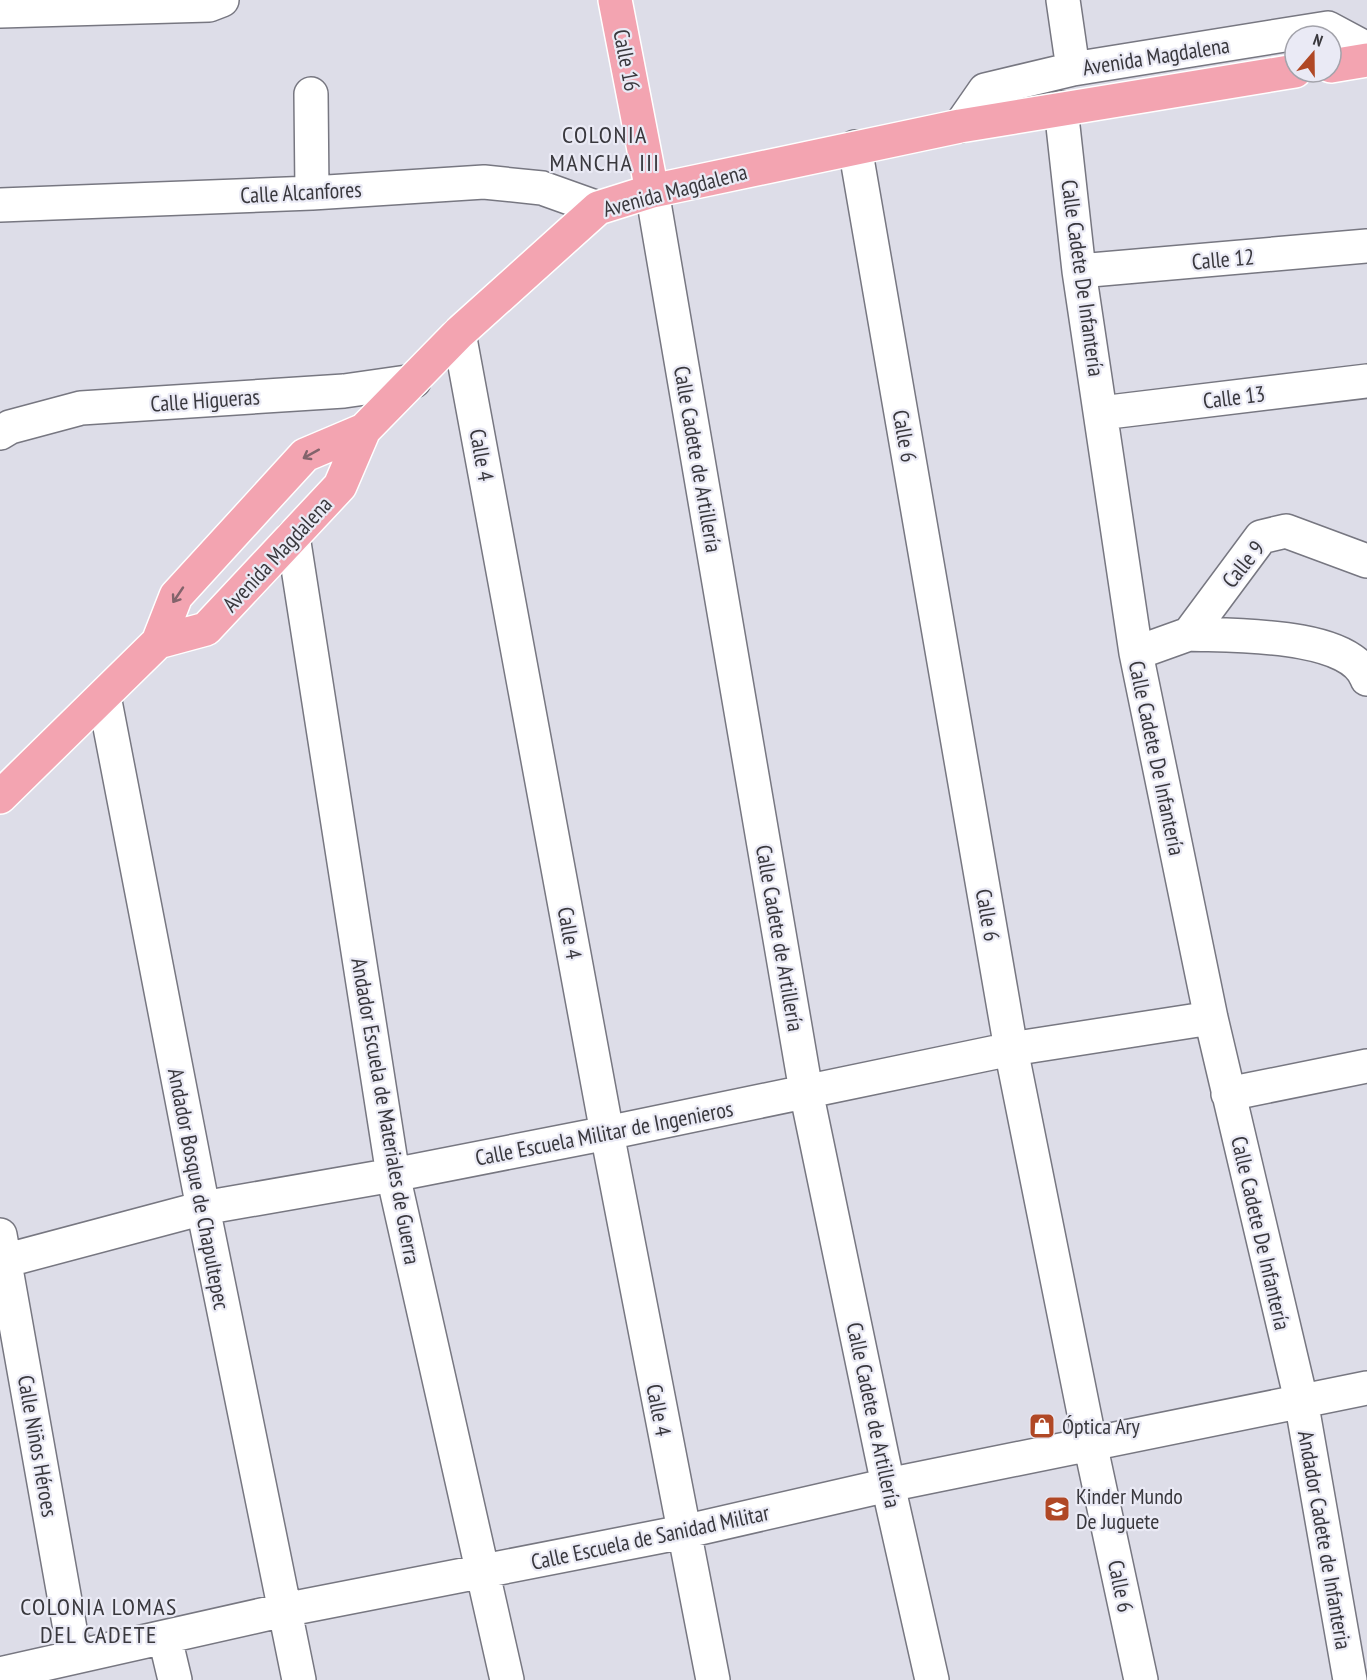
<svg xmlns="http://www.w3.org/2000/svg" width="1367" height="1680" font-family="'PT Sans Narrow',sans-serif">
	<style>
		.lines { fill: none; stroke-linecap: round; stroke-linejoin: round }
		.minor-casing { stroke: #777781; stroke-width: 36 }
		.major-casing { stroke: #fff; stroke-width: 36 }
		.minor { stroke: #fff; stroke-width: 33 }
		.major { stroke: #f3a4b1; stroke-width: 33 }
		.oneway { stroke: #83636b }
		.labels { text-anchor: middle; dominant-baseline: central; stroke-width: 4.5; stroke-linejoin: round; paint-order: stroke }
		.street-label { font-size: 22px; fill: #39383d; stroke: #eaeaf5 }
		.poi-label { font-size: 22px; fill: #39383d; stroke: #eaeaf5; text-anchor: start }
		.neighbourhood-label { font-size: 24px; letter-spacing: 1.5px; fill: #39383d; stroke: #eaeaf5 }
	</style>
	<rect width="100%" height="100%" fill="#dddde8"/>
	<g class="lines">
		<g class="minor-casing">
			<path id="minor" d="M1063 0 1073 69
				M0 11 209 5 222 0
				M311 94 312 193
				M1061 108 1079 271 1136 653 1211 1018 1301 1400 1350 1680
				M960 126 985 90 1073 69 1328 28 1367 49
				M855 147 1011 1049 1090 1443 1141 1680
				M652 191 806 1091 888 1485 932 1680
				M0 205 312 193 484 182 542 188 598 208
				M1079 271 1367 246
				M459 333 607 1133 713 1680
				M1101 413 1367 381
				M0 433 10 427 81 408 344 391 414 381
				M293 536 393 1175 507 1680
				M1189 634C1230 636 1351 632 1367 679
				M1136 653 1189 634 1261 537 1286 531 1367 561
				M104 696 203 1208 299 1680
				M1228 1094 1367 1066
				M0 1235 75 1657
				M0 1262 203 1208 393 1175 607 1133 1011 1049 1211 1018
				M165 1638 175 1680
				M0 1674 284 1610 683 1532 888 1485 1367 1388"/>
		</g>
		<g class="major-casing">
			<path id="major" d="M615 0 652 191
				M1331 66 1367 60
				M158 642 206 629 340 486 364 430 459 333 598 208 652 191 960 126 1295 71
				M0 797 158 642 176 596 305 455 364 430"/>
		</g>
		<use href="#minor" class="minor"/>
		<use href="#major" class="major"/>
	</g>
	<defs><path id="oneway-shaft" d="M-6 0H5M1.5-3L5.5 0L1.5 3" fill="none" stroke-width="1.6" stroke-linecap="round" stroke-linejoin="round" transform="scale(1.5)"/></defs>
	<g class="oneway">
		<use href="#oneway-shaft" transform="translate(311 454) rotate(151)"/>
		<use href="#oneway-shaft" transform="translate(178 595) rotate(124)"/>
	</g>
	<defs>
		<g id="shop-square" transform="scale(1.35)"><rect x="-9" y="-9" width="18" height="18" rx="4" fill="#b04825" stroke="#eaeaf5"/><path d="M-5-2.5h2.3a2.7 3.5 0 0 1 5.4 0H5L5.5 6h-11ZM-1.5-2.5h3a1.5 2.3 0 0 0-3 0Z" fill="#fff"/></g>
		<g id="school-square" transform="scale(1.35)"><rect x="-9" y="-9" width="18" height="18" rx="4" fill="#b04825" stroke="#eaeaf5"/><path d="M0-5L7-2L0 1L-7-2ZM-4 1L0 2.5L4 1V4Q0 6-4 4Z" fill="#fff"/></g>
	</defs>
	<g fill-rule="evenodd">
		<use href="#shop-square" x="1042" y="1426"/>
		<use href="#school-square" x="1057" y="1509"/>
	</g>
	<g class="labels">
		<g class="street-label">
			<text transform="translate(1156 56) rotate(-9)">Avenida Magdalena</text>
			<text transform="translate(627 60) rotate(79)">Calle 16</text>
			<text transform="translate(675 190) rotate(-15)">Avenida Magdalena</text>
			<text transform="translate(301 192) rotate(-3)">Calle Alcanfores</text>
			<text transform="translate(1223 259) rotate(-5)">Calle 12</text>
			<text transform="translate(1083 278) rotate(82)">Calle Cadete De Infantería</text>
			<text transform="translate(1234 397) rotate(-7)">Calle 13</text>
			<text transform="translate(205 400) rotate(-4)">Calle Higueras</text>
			<text transform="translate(905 436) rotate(80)">Calle 6</text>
			<text transform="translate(482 455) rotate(80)">Calle 4</text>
			<text transform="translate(698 459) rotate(80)">Calle Cadete de Artillería</text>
			<text transform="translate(277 554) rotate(-47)">Avenida Magdalena</text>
			<text transform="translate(1243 564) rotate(-51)">Calle 9</text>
			<text transform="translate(1157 758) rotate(78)">Calle Cadete De Infantería</text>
			<text transform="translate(988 915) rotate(80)">Calle 6</text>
			<text transform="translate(570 933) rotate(80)">Calle 4</text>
			<text transform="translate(780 938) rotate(80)">Calle Cadete de Artillería</text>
			<text transform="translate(386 1111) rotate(80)">Andador Escuela de Materiales de Guerra</text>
			<text transform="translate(604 1133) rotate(-11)">Calle Escuela Militar de Ingenieros</text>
			<text transform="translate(199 1189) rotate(79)">Andador Bosque de Chapultepec</text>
			<text transform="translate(1261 1233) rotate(77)">Calle Cadete De Infantería</text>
			<text transform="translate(659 1410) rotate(79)">Calle 4</text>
			<text transform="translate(874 1415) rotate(78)">Calle Cadete de Artillería</text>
			<text transform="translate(38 1446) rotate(80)">Calle Niños Héroes</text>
			<text transform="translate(650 1537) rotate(-12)">Calle Escuela de Sanidad Militar</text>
			<text transform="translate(1325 1540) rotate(80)">Andador Cadete de Infanteria</text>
			<text transform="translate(1121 1586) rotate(78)">Calle 6</text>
		</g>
		<g class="poi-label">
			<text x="1062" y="1426">Óptica Ary</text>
			<text x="1076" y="1496">Kinder Mundo<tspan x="1076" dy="25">De Juguete</tspan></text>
		</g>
		<g class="neighbourhood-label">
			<text x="605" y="134">COLONIA<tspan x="605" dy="28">MANCHA III</tspan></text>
			<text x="99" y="1606">COLONIA LOMAS<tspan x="99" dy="28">DEL CADETE</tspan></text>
		</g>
	</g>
	<g transform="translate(1313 54) rotate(20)"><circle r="28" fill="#eaeaf5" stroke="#a3a3ab" stroke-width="1.5"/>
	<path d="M0-4.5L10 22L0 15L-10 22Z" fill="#b04825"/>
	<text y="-9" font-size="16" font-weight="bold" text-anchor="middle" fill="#39383d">N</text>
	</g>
</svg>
